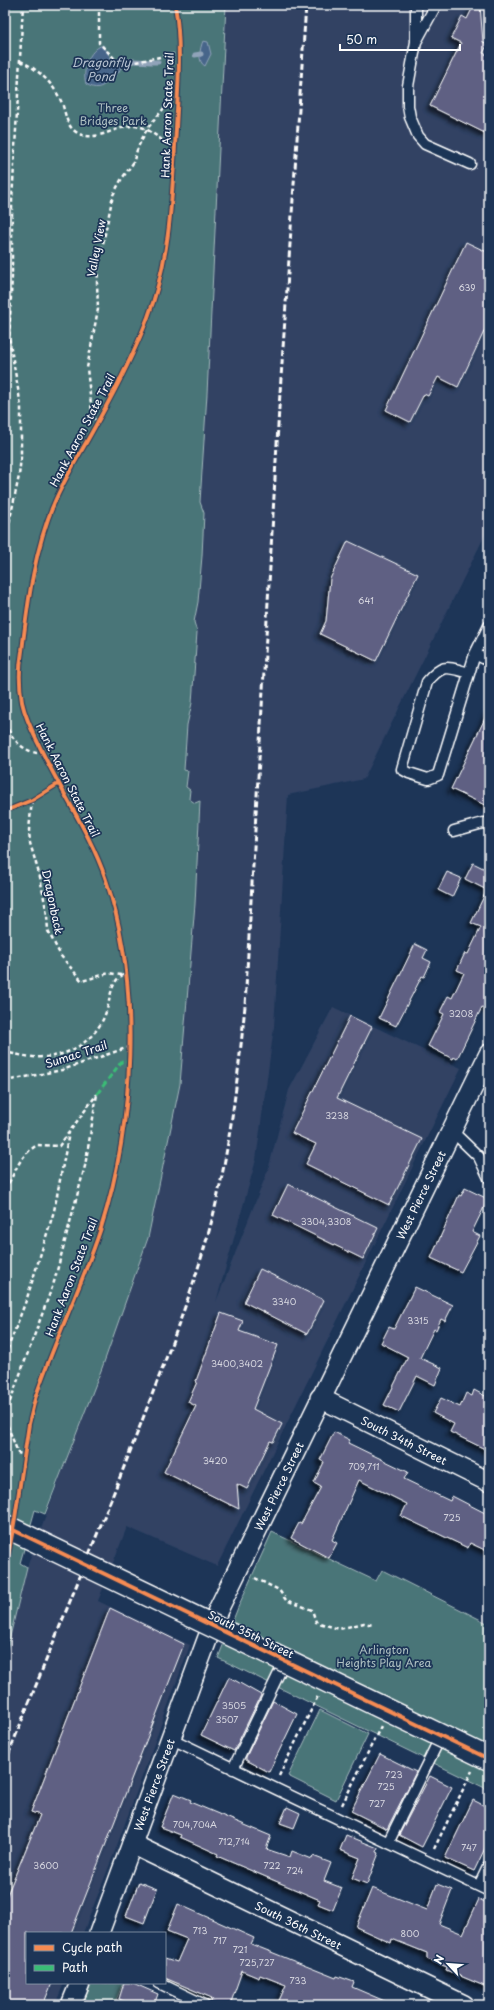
<svg xmlns="http://www.w3.org/2000/svg" width="494" height="2010" font-family="'Playpen Sans',sans-serif">
	<style>
		.built { fill: #304264 }
		.green { fill: #4a7478; stroke: #a4babc }
		.water { fill: #46658a; stroke: #90a3b9 }
		.lines { fill: none; stroke-linecap: round; stroke-linejoin: round }
		.stream { stroke: #90a3b9; stroke-width: 5 }
		.building { fill: #5e6083; stroke: #fff; filter: url(#shadow) }
		.lane-casing { stroke: #fff; stroke-width: 13 }
		.street-casing { stroke: #fff; stroke-width: 22 }
		.path { stroke: #fff; stroke-width: 2.5; stroke-dasharray: 4 3; stroke-linecap: butt }
		.lane { stroke: #1d3557; stroke-width: 10 }
		.street { stroke: #1d3557; stroke-width: 19 }
		.rail { stroke: #fff; stroke-width: 3; stroke-dasharray: 6 3; stroke-linecap: butt }
		.secondary-bridge-casing { stroke: #fff; stroke-width: 25; stroke-linecap: butt }
		.secondary-bridge { stroke: #1d3557; stroke-width: 22 }
		.quiet { stroke: #3abd76; stroke-width: 3; stroke-dasharray: 6 3; stroke-linecap: butt }
		.cycleway-casing { stroke: #1d3557; stroke-width: 6 }
		.cycleway { stroke: #f68b52; stroke-width: 4 }
		.labels { text-anchor: middle; dominant-baseline: central; stroke-width: 3.5; stroke-linejoin: round; paint-order: stroke }
		.number-label { font-size: 9px; fill: #d7d7e0 }
		.park-label { font-size: 11px; fill: #aec0c2; stroke: #1d3557 }
		.street-label { font-size: 11px; fill: #fff; stroke: #1d3557 }
		.water-label { font-size: 12px; font-style: italic; fill: #b5c1d0; stroke: #1d3557 }
	</style>
	<defs>
		<filter id="shadow"><feDropShadow dx="-3.5" dy="3.5" stdDeviation="2" flood-color="#0009"/></filter>
	</defs>
	<rect width="100%" height="100%" fill="#1d3557"/>
	<filter id="ink" filterUnits="userSpaceOnUse"><feTurbulence type="fractalNoise" baseFrequency=".025" numOctaves="2"/><feDisplacementMap in="SourceGraphic" scale="8" xChannelSelector="R" yChannelSelector="G"/><feConvolveMatrix kernelMatrix="1 2 1 2 8 2 1 2 1" color-interpolation-filters="sRGB"/></filter>
	<g filter="url(#ink)">
		<path class="built" d="M226 5H489V527L364 779 288 795 274 1027 256 1160 216 1302 268 1170 289 1090 333 1007 461 1068 217 1566 127 1527 98 1601 190 1645 115 1851 83 1933H27V1983H64L55 2005H5V1657L27 1567 148 1238 180 1084 195 904 196 803 189 799 190 790 186 788 188 772 184 771 187 725 192 703 197 632 194 622 198 602 202 556 204 513 200 502 207 394Z"/>
		<path class="green" d="M5 5H226L207 394 200 502 204 513 202 556 198 602 194 622 197 632 192 703 187 725 184 770 188 771 186 787 190 790 189 799 195 803 200 801 195 904 180 1084 148 1238 102 1368 45 1514 35 1510 20 1563 27 1567 5 1657Z
			M272 1532 376 1581 382 1570 489 1624V1790L218 1658 239 1605Z
			M320 1710 368 1734 336 1800 288 1776Z
			M91 1983H123L114 2005H82Z"/>
		<path class="water" d="M203 41 208 42 211 54 205 66C197 62 200 48 203 41Z
			M103 45 112 60 121 67C119 74 114 76 109 81 101 88 96 90 86 84 82 71 88 50 103 45Z"/>
		<g class="lines">
			<path class="stream" d="M195 55 201 54
				M119 64C130 58 146 63 158 62"/>
		</g>
		<path class="building" d="M474 5H480L483 42 488 44 483 53 489 56V135L430 106 461 43 451 38 462 16 467 19Z
			M466 242 489 253V321L458 387 438 377 428 396 424 394 410 422 386 410Z
			M348 541 418 574 376 661 320 634 326 621 330 579Z
			M489 710V807L451 789Z
			M473 863 489 871V1010L482 1007 457 1059 454 1057 453 1059 428 1046 444 1014 440 1012 448 996 452 998 464 973 457 970 465 953 468 954 481 927 471 923 487 890 465 879Z
			M447 872 461 878 452 897 438 890Z
			M415 944 427 950 423 958 431 962 424 977 422 976 396 1026 379 1018Z
			M350 1016 372 1027 337 1098 422 1139 389 1205 306 1164 316 1144 292 1133Z
			M288 1184 378 1228 363 1259 273 1215Z
			M465 1188 488 1199 472 1232 480 1236 461 1272 431 1258 459 1195 461 1196Z
			M260 1269 324 1300 307 1334 244 1302Z
			M415 1287 453 1305 445 1321 441 1319 436 1330 434 1329 420 1358 442 1368 435 1385 417 1376 399 1412 384 1405 408 1357 381 1343 389 1327 394 1329Z
			M221 1313 243 1321 239 1331 278 1345 253 1409 282 1424 273 1442 270 1441 247 1489 237 1484 239 1509 164 1472 196 1406 188 1402 197 1382 196 1381Z
			M474 1390 489 1398V1451L450 1432 454 1424 433 1413 441 1398 460 1407 466 1393 472 1396Z
			M334 1432 350 1440 348 1443 408 1472 404 1479 450 1501 452 1496 489 1515V1552L470 1543 468 1548 401 1516 407 1504 359 1480 332 1540 337 1543 329 1558 291 1538 299 1523 301 1524 321 1487 314 1483 324 1462 320 1460Z
			M110 1608 184 1644 71 1933H27V1983H52L43 2005H5V1900L40 1815 31 1812Z
			M229 1677 261 1695 234 1751 201 1735Z
			M273 1701 297 1714 269 1772 246 1760V1757Z
			M380 1754 416 1772 387 1829 351 1811Z
			M430 1776 452 1787 422 1847 399 1835Z
			M174 1793 191 1800 190 1802 271 1836 266 1849 290 1857 292 1851 312 1859 313 1856 331 1863 324 1881 342 1888 333 1910 318 1904 320 1900 217 1856 218 1854 180 1837 181 1835 160 1827Z
			M473 1800 489 1808V1840L474 1871 445 1858Z
			M287 1807 300 1813 294 1828 280 1823Z
			M346 1835 378 1848 377 1852 379 1853 367 1884 352 1878 360 1858 340 1850Z
			M139 1882 157 1889 144 1923 126 1916Z
			M437 1884 452 1890 439 1924 463 1934 479 1899 489 1904V1988L446 1970 447 1967 427 1959V1953L392 1939 391 1943 356 1927 372 1888 427 1910Z
			M178 1904 254 1938 251 1944 336 1978 337 1976 354 1982 352 1987 394 2005H277L286 1985 260 1975 259 1978 242 1971 230 2005H220L211 2002 212 1998 165 1978V1958L177 1962 187 1939 167 1931Z
			M124 1983H133L158 1994 154 2005H133L119 1999Z"/>
		<g class="lines">
			<g class="lane-casing">
				<path id="lane" d="M416 5V42L408 86V106L410 117 418 136 425 144 470 164
					M417 40 436 5
					M475 654 489 661
					M469 673C447 667 443 663 427 682L402 769 409 773 428 779 438 775 475 654 489 626
					M454 831 483 823 489 824
					M451 1130 479 1157 489 1178
					M172 1739 489 1891
					M233 1769 283 1665
					M388 1843 439 1740
					M479 1886 489 1865
					M159 1983 205 2005"/>
			</g>
			<g class="street-casing">
				<g id="street">
					<path id="s1" d="M320 1398 489 1482"/>
					<path id="s2" d="M132 1844 464 2005"/>
					<path id="s3" d="M99 1933 218 1610 489 1054"/>
					<path d="M71 2005 80 1983"/>
				</g>
			</g>
			<path class="path" d="M99 5V43L121 65 179 53
				M20 61C39 69 56 86 63 106 66 116 67 126 76 132 94 144 113 127 132 126 151 125 158 143 175 145
				M97 422 92 413 87 368 98 309 97 282 99 263 113 195 121 180 133 163 138 147 147 129 173 97H177
				M5 543 19 476 21 457V406L9 337 12 276V201L23 5
				M5 723C13 741 23 752 43 754
				M32 800 29 830 30 843 40 877 47 915 48 931 61 956 82 981 109 973 121 975
				M5 1049 9 1053C20 1055 31 1058 42 1057 70 1057 97 1039 106 1012 111 999 110 978 126 974
				M5 1055 9 1053
				M5 1081 62 1070 129 1047
				M5 1189C17 1171 17 1158 37 1145L59 1146 97 1094
				M5 1356 27 1298 54 1211 69 1133
				M5 1415 54 1282 85 1166 97 1094
				M5 1419 18 1453 25 1455
				M255 1578 279 1590 286 1600 312 1610 316 1622 339 1629 364 1623 373 1625
				M279 1776 318 1696
				M342 1805 381 1726
				M434 1849 472 1771"/>
			<use href="#lane" class="lane"/>
			<use href="#street" class="street"/>
			<path class="rail" d="M5 1763C51 1646 100 1530 145 1413 170 1348 196 1283 213 1216 230 1147 238 1077 245 1006L279 408 306 5"/>
			<g class="secondary-bridge-casing">
				<path id="secondary-bridge" d="M5 1526 489 1759"/>
			</g>
			<use href="#secondary-bridge" class="secondary-bridge"/>
			<path class="quiet" d="M97 1094 122 1061H129"/>
			<g class="cycleway-casing">
				<path id="cycleway" d="M5 811 32 800 58 784
					M5 1526 489 1759
					M5 1572 15 1518 29 1424 35 1399C54 1341 82 1286 101 1228 134 1124 142 985 106 880 90 832 59 789 38 743 31 729 25 716 22 702 19 685 19 668 22 651 28 600 35 547 55 501 67 474 83 449 97 423 116 389 134 354 148 317 171 256 172 194 176 129 178 88 182 46 175 5"/>
			</g>
			<use href="#cycleway" class="cycleway"/>
		</g>
	</g>
	<g class="labels">
		<g class="number-label">
			<text x="467" y="287">639</text>
			<text x="366" y="600">641</text>
			<text x="461" y="1013">3208</text>
			<text x="337" y="1115">3238</text>
			<text x="326" y="1221">3304,3308</text>
			<text x="284" y="1301">3340</text>
			<text x="418" y="1320">3315</text>
			<text x="237" y="1363">3400,3402</text>
			<text x="215" y="1460">3420</text>
			<text x="364" y="1466">709,711</text>
			<text x="452" y="1517">725</text>
			<text x="234" y="1705">3505</text>
			<text x="227" y="1719">3507</text>
			<text x="394" y="1774">723</text>
			<text x="386" y="1786">725</text>
			<text x="377" y="1803">727</text>
			<text x="195" y="1824">704,704A</text>
			<text x="234" y="1841">712,714</text>
			<text x="469" y="1847">747</text>
			<text x="46" y="1865">3600</text>
			<text x="272" y="1865">722</text>
			<text x="295" y="1870">724</text>
			<text x="200" y="1930">713</text>
			<text x="410" y="1933">800</text>
			<text x="220" y="1940">717</text>
			<text x="240" y="1949">721</text>
			<text x="257" y="1962">725,727</text>
			<text x="298" y="1980">733</text>
		</g>
		<g class="park-label">
			<text x="113" y="107">Three<tspan x="113" dy="13">Bridges Park</tspan></text>
			<text x="384" y="1649">Arlington<tspan x="384" dy="13">Heights Play Area</tspan></text>
		</g>
		<g class="street-label">
			<text transform="translate(167 115) rotate(-88)">Hank Aaron State Trail</text>
			<text transform="translate(96 248) rotate(-79)">Valley View</text>
			<text transform="translate(82 430) rotate(-62)">Hank Aaron State Trail</text>
			<text transform="translate(68 780) rotate(63)">Hank Aaron State Trail</text>
			<text transform="translate(53 902) rotate(78)">Dragonback</text>
			<text transform="translate(76 1054) rotate(-18)">Sumac Trail</text>
			<text stroke="none"><textPath href="#s3" startOffset="806">West Pierce Street</textPath></text>
			<text transform="translate(71 1277) rotate(-69)">Hank Aaron State Trail</text>
			<text stroke="none"><textPath href="#s1" startOffset="94">South 34th Street</textPath></text>
			<text stroke="none"><textPath href="#s3" startOffset="482">West Pierce Street</textPath></text>
			<text transform="translate(251 1634) rotate(26)">South 35th Street</text>
			<text stroke="none"><textPath href="#s3" startOffset="158">West Pierce Street</textPath></text>
			<text stroke="none"><textPath href="#s2" startOffset="185">South 36th Street</textPath></text>
		</g>
		<g class="water-label">
			<text x="101" y="62">Dragonfly<tspan x="101" dy="14">Pond</tspan></text>
		</g>
	</g>
	<rect width="494" height="2010" fill="none" stroke="#1d3557" stroke-width="20"/>
	<rect x="10" y="10" width="474" height="1990" fill="none" stroke="#fff" stroke-width="1.5" filter="url(#ink)"/>
	<rect x="26" y="1932" width="140" height="52" fill="#1d3557" stroke="#77869a"/>
	<rect x="34" y="1945" width="20" height="6" fill="#f68b52" stroke="#77869a"/>
	<text x="62" y="1952" font-size="12" fill="#ffffff">Cycle path</text>
	<rect x="34" y="1965" width="20" height="6" fill="#3abd76" stroke="#77869a"/>
	<text x="62" y="1972" font-size="12" fill="#ffffff">Path</text>
	<g transform="translate(448 1964) rotate(296)" stroke="#1d3557" stroke-width="3" paint-order="stroke">
	<path d="M0-3L7 15L0 10L-7 15Z" fill="#ffffff"/>
	<text y="-6" font-size="11" font-weight="bold" text-anchor="middle" fill="#ffffff">N</text>
	</g>
	<path d="M340 44v6h120v-6" fill="none" stroke="#ffffff" stroke-width="2"/>
	<text x="346" y="44" font-size="12" fill="#ffffff" stroke="#1d3557" stroke-width="3" paint-order="stroke">50 m</text>
</svg>
